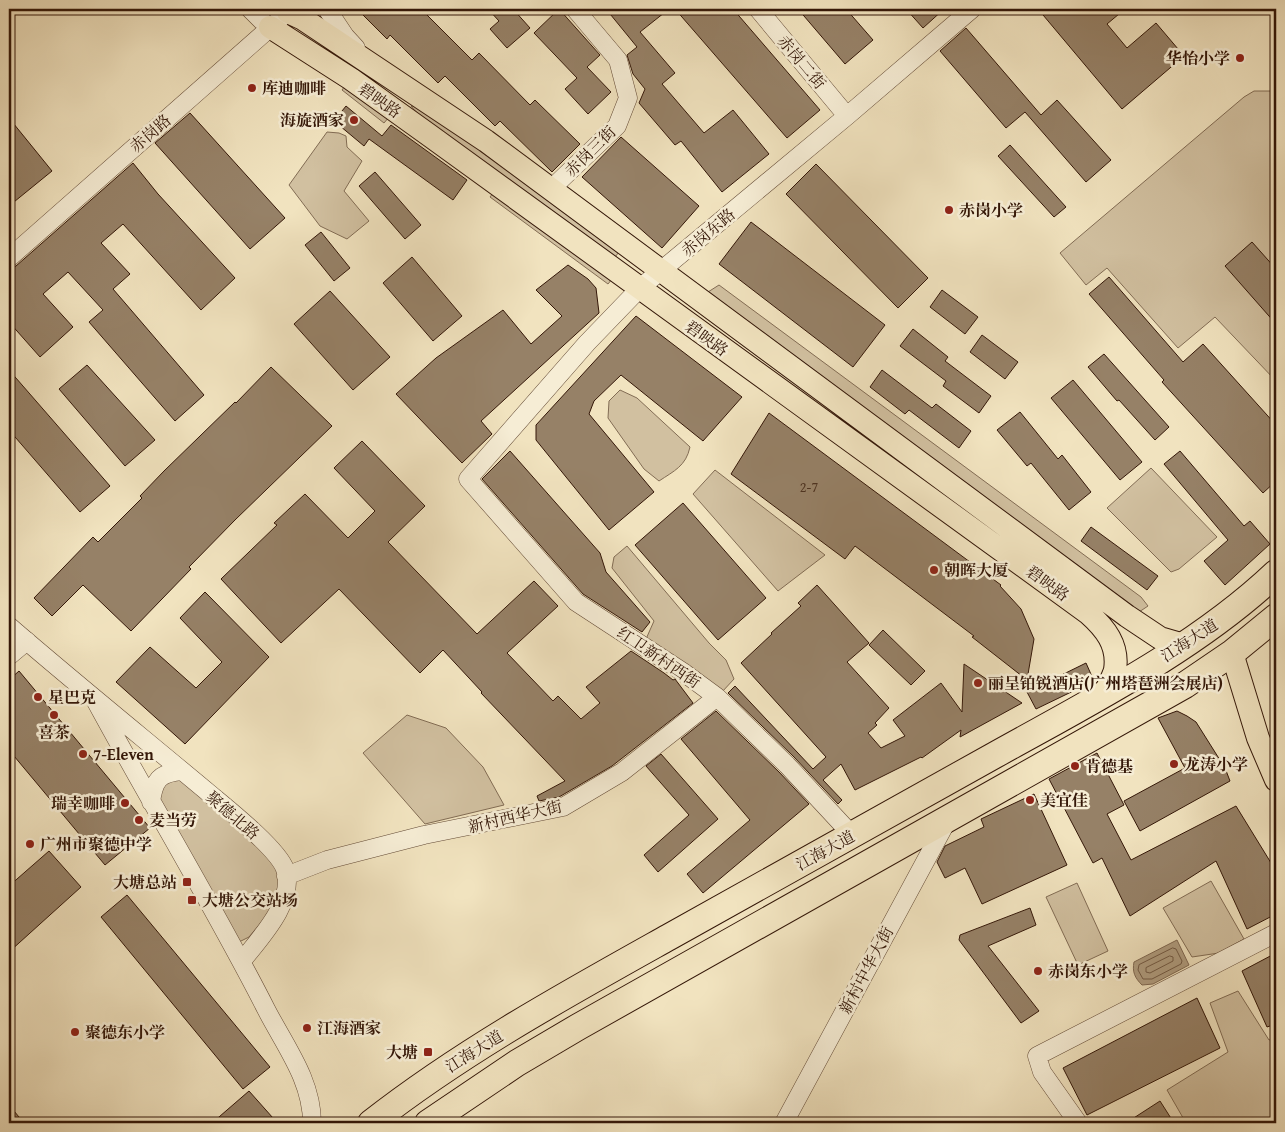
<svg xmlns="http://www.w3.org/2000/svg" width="1285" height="1132" font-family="'Gentium Book Plus','Noto Serif SC',serif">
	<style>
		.green { fill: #d1c0a0; stroke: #826c54 }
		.water { fill: #b19e81; stroke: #7f6851 }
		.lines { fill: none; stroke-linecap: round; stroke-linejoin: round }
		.shore { stroke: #725a44; stroke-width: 1 }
		.building { fill: #968167; stroke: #341708 }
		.minor-casing { stroke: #634a36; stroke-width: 19 }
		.major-casing { stroke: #341708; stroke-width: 24 }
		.highway-casing { stroke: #341708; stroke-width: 28 }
		.minor { stroke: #f6edd5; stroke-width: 18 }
		.major { stroke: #f1e3bf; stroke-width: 22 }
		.highway { stroke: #f1e3bf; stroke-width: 26 }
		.poi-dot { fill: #8f2418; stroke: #f6edd5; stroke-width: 2 }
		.labels { text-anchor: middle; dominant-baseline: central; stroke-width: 5; stroke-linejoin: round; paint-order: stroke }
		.number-label { font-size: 14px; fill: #4c3220 }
		.poi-label { font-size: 16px; font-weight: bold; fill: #341708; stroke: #f6edd5; text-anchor: start }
		.street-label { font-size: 16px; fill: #341708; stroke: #f6edd5 }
	</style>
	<rect width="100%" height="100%" fill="#f1e3bf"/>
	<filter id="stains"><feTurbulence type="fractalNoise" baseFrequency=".004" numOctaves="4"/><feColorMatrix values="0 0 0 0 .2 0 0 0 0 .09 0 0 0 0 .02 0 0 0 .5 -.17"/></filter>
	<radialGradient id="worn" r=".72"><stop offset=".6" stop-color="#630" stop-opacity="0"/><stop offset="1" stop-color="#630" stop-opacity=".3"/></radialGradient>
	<path class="green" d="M350 79 389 117 384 123 342 90Z
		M1254 91H1271L1276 96V381L1215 317 1178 348 1107 268 1086 285 1060 253 1244 97Z
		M411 106 429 107 623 247 611 262 417 113Z
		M327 132 339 133 346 136 347 147 362 161 344 191 369 221 347 239 320 226 289 185Z
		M497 188 616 274 608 284 490 197Z
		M719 285 1141 597 1148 606 1136 614 708 292Z
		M620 390 637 398 690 447C686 466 674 471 659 481L644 469 608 418 609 401Z
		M1151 468 1217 537 1179 569 1171 572 1107 508Z
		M715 470 825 555 778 591 693 494Z
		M627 546 709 643 726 660 734 679 722 692 646 639 654 621 612 568 614 557Z
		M407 715 446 728 483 767 504 805 425 824 363 753Z
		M166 779H182L265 848 282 879 279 901 249 937 237 943 155 801Z
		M1211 881 1244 939 1219 953 1192 957 1163 908Z
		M1077 883 1108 951 1078 965 1046 897Z
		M1238 991 1269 1040 1276 1038V1123H1186L1167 1090 1228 1052 1210 1003Z"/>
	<path class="water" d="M1177 940 1189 965 1153 984 1142 985C1135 978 1132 972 1134 962Z"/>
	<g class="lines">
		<path class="shore" d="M1173 948 1176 949 1182 961 1181 964 1152 979H1143L1138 970 1139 965Z
			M1170 956 1173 957V961L1150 973 1146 972V968Z"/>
	</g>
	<path class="building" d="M357 9H414L419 13 422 10 472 60 479 53 530 105 535 100 580 144 552 172 500 121 495 126 445 76 438 83 390 35 387 39Z
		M488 9H513L530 28 507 48 490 29 499 21Z
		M559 9 600 55 587 67 611 92 588 114 565 89 577 78 534 33Z
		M606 9H669L640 32 675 73 662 84 704 133 733 110 769 154 722 192 681 141 675 145 639 103 645 89 633 74 627 55 637 47Z
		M675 9H733L820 110 787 138Z
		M798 9H846L873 40 845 64Z
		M906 9H944L923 28Z
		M1038 9H1125L1107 24 1127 48 1156 23 1184 56 1122 109Z
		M966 28 1041 115 1057 100 1111 160 1086 182 1025 112 1006 128 940 51Z
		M346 106 382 136 391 125 467 180 453 200 369 139 364 146 334 121Z
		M190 113 285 218 250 249 155 143Z
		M9 118 52 171 9 206Z
		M621 137 699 206 662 248 582 177Z
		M1010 145 1066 207 1054 217 998 156Z
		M133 163 158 194 235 278 201 310 123 224 101 243 130 274 113 289 204 395 175 421 89 322 103 310 68 272 43 294 73 327 40 357 9 322V270L16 266Z
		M816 164 928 278 898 308 786 194Z
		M375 172 421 225 405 239 359 186Z
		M751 222 885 325 853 367 719 264Z
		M321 232 350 268 334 281 305 245Z
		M1252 242 1276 269V324L1225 266Z
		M412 257 462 316 433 341 383 283Z
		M568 265 588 279 596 288 599 313 481 421 492 434 462 463 396 394 436 358 503 310 531 344 562 316 536 290Z
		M1109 277 1183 362 1203 344 1276 425V481L1263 493 1162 382 1164 380 1089 294Z
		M942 290 978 317 965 334 930 307Z
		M330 291 390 357 353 390 294 324Z
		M636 316 742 397 703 441 621 375 594 401 589 414 654 492 609 530 536 440V425Z
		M913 329 948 357 945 361 991 396 979 413 943 386 946 381 900 346Z
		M982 335 1018 362 1005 379 970 352Z
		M1104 354 1169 427 1155 440 1119 400 1117 401 1088 367Z
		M87 365 155 440 125 466 59 389Z
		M271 367 332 426 235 520 189 567 191 569 131 631 83 585 52 616 34 598 93 537 98 542 142 498 140 496 164 471 235 402 236 403Z
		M9 370 110 486 80 512 9 430Z
		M882 370 932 408 936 404 971 431 959 448 909 410 905 414 870 387Z
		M1073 380 1142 462 1120 480 1051 398Z
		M1020 412 1058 459 1062 455 1091 492 1069 510 1031 463 1027 466 997 430Z
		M769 413 1001 585 1000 586 1021 609 1034 639 1027 680 972 637 974 636 855 546 845 559 731 474Z
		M362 441 425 506 388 542 477 634 534 581 558 606 507 653 553 701 558 696 581 719 600 703 586 687 631 651 664 673 673 680 675 679 693 703 612 766 559 797 539 801 537 796 565 781 481 693 482 692 443 650 420 673 339 589 281 643 221 579 277 525 274 523 305 494 348 538 375 511 334 468Z
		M510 451 600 553 606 572 650 622 642 632 583 594 482 479Z
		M1180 451 1244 526 1250 521 1270 544 1225 585 1204 561 1228 540 1164 464Z
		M683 503 766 598 718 640 635 545Z
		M1091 527 1158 576 1147 590 1081 541Z
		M817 585 869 643 847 662 889 708 875 723 877 725 868 733 881 748 905 736 893 720 941 683 962 712 964 664 1022 703 960 737 961 730 922 758 921 757 855 790 841 764 823 780 842 800 838 804 794 757 728 693 735 686 813 769 826 757 741 663 772 634 771 633 801 606 798 603Z
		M205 592 269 657 185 744 116 682 150 647 196 688 222 662 180 618Z
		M883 630 925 671 911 685 869 645Z
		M1086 663 1094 681 1036 709 1027 692Z
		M19 671 150 828 105 865 9 750V680Z
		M716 711 779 772 809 804 703 893 687 874 750 820 681 739Z
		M1177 711 1187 716 1196 722 1225 768 1230 781 1140 831 1124 801 1185 768 1158 718Z
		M1097 753 1124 805 1107 814 1131 860 1236 806 1276 871V914L1247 929 1216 861 1130 916 1102 858 1093 863 1049 779Z
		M661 754 718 819 658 872 644 855 689 815 646 766Z
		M1034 794 1067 865 982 904 965 868 945 878 937 862 945 846 984 827 981 819Z
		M49 851 81 887 9 952V886Z
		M127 895 270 1067 243 1089 101 917Z
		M1030 908 1036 925 988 946 1039 1011 1021 1023 959 940 960 935Z
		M1276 953V1024L1267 1027 1242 971Z
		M1197 998 1220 1048 1087 1115 1063 1068Z
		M249 1091 273 1118 267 1123H212Z
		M1160 1101 1174 1123H1126Z
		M9 1105 24 1123H9Z"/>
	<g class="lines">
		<g class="minor-casing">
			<path id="minor" d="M250 9 261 20 270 27
				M327 9 345 36 356 48
				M758 9 847 116
				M551 189 617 126 628 98 618 60 575 9
				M9 258 280 19
				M9 626C75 683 143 738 210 794 228 809 278 849 285 869 296 901 260 938 242 961
				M9 656 27 641
				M94 698C150 802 212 903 266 1009 285 1046 312 1080 312 1123
				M151 802C154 780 159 773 182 771
				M852 835 787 765 717 697 683 672 576 602 468 479 587 343 640 288 847 116 972 9
				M286 876 327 860 424 835 563 807 622 772 717 697
				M784 1123 947 821
				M1078 1123 1042 1072 1037 1056 1276 933"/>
		</g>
		<g class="major-casing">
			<path id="major" d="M291 9 288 12 303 19 486 141 1127 616 1160 638 1184 645
				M270 27 351 79 429 135 1088 613C1105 628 1119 645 1115 670 1113 678 1107 687 1104 695
				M1232 653 1258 738 1276 780"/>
		</g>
		<g class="highway-casing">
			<path id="highway" d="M371 1123C463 1051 567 994 669 937 778 876 887 816 995 755 1090 702 1197 648 1276 573
				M428 1123 517 1063 578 1027 1185 685 1232 653 1276 617"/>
		</g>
		<use href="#minor" class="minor"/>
		<use href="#major" class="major"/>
		<use href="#highway" class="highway"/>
	</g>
	<g class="poi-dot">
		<circle cx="1240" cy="58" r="5"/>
		<circle cx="252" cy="88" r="5"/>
		<circle cx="354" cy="120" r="5"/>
		<circle cx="949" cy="210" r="5"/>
		<circle cx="934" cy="570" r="5"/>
		<circle cx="978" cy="683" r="5"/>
		<circle cx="38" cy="697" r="5"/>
		<circle cx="54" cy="715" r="5"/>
		<circle cx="83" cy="754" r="5"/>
		<circle cx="1174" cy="764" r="5"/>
		<circle cx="1075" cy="766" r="5"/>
		<circle cx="1030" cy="800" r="5"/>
		<circle cx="125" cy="803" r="5"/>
		<circle cx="139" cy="820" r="5"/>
		<circle cx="30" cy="844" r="5"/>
		<rect x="182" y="877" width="10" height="10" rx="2.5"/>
		<rect x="187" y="895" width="10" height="10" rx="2.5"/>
		<circle cx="1038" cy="971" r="5"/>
		<circle cx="307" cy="1028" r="5"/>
		<circle cx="75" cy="1032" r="5"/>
		<rect x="423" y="1047" width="10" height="10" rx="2.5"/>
	</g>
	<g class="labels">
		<g class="number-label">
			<text x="809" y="487">2-7</text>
		</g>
		<g class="poi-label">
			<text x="1230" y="58" text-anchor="end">华怡小学</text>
			<text x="262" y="88">库迪咖啡</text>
			<text x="344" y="120" text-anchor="end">海旋酒家</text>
			<text x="959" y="210">赤岗小学</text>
			<text x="944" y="570">朝晖大厦</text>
			<text x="988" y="683">丽呈铂锐酒店(广州塔琶洲会展店)</text>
			<text x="48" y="697">星巴克</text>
			<text x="54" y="732" text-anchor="middle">喜茶</text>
			<text x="93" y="754">7-Eleven</text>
			<text x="1184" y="764">龙涛小学</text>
			<text x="1085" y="766">肯德基</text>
			<text x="1040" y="800">美宜佳</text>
			<text x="115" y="803" text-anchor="end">瑞幸咖啡</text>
			<text x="149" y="820">麦当劳</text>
			<text x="40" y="844">广州市聚德中学</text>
			<text x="177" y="882" text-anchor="end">大塘总站</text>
			<text x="202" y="900">大塘公交站场</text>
			<text x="1048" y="971">赤岗东小学</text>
			<text x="317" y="1028">江海酒家</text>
			<text x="85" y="1032">聚德东小学</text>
			<text x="418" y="1052" text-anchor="end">大塘</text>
		</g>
		<g class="street-label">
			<text transform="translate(802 62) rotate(50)">赤岗二街</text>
			<text transform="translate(380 100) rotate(35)">碧映路</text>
			<text transform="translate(150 133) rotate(-41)">赤岗路</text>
			<text transform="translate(590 151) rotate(-45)">赤岗三街</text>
			<text transform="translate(708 232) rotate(-40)">赤岗东路</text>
			<text transform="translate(707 338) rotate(36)">碧映路</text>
			<text transform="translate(1048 583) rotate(36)">碧映路</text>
			<text transform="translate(1189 640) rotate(-33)">江海大道</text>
			<text transform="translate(659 657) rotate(34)">红卫新村西街</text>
			<text transform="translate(233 815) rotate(41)">聚德北路</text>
			<text transform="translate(515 816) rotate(-13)">新村西华大街</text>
			<text transform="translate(825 850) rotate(-29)">江海大道</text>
			<text transform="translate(866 970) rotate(-62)">新村中华大街</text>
			<text transform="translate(474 1051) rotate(-32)">江海大道</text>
		</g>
	</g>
	<rect width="1285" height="1132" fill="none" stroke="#f1e3bf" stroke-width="30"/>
	<rect x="10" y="10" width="1265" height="1112" fill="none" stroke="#341708" stroke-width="2.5"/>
	<rect x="15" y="15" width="1255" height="1102" fill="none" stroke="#341708"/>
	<rect width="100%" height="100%" filter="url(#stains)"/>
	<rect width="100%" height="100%" fill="url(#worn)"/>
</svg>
